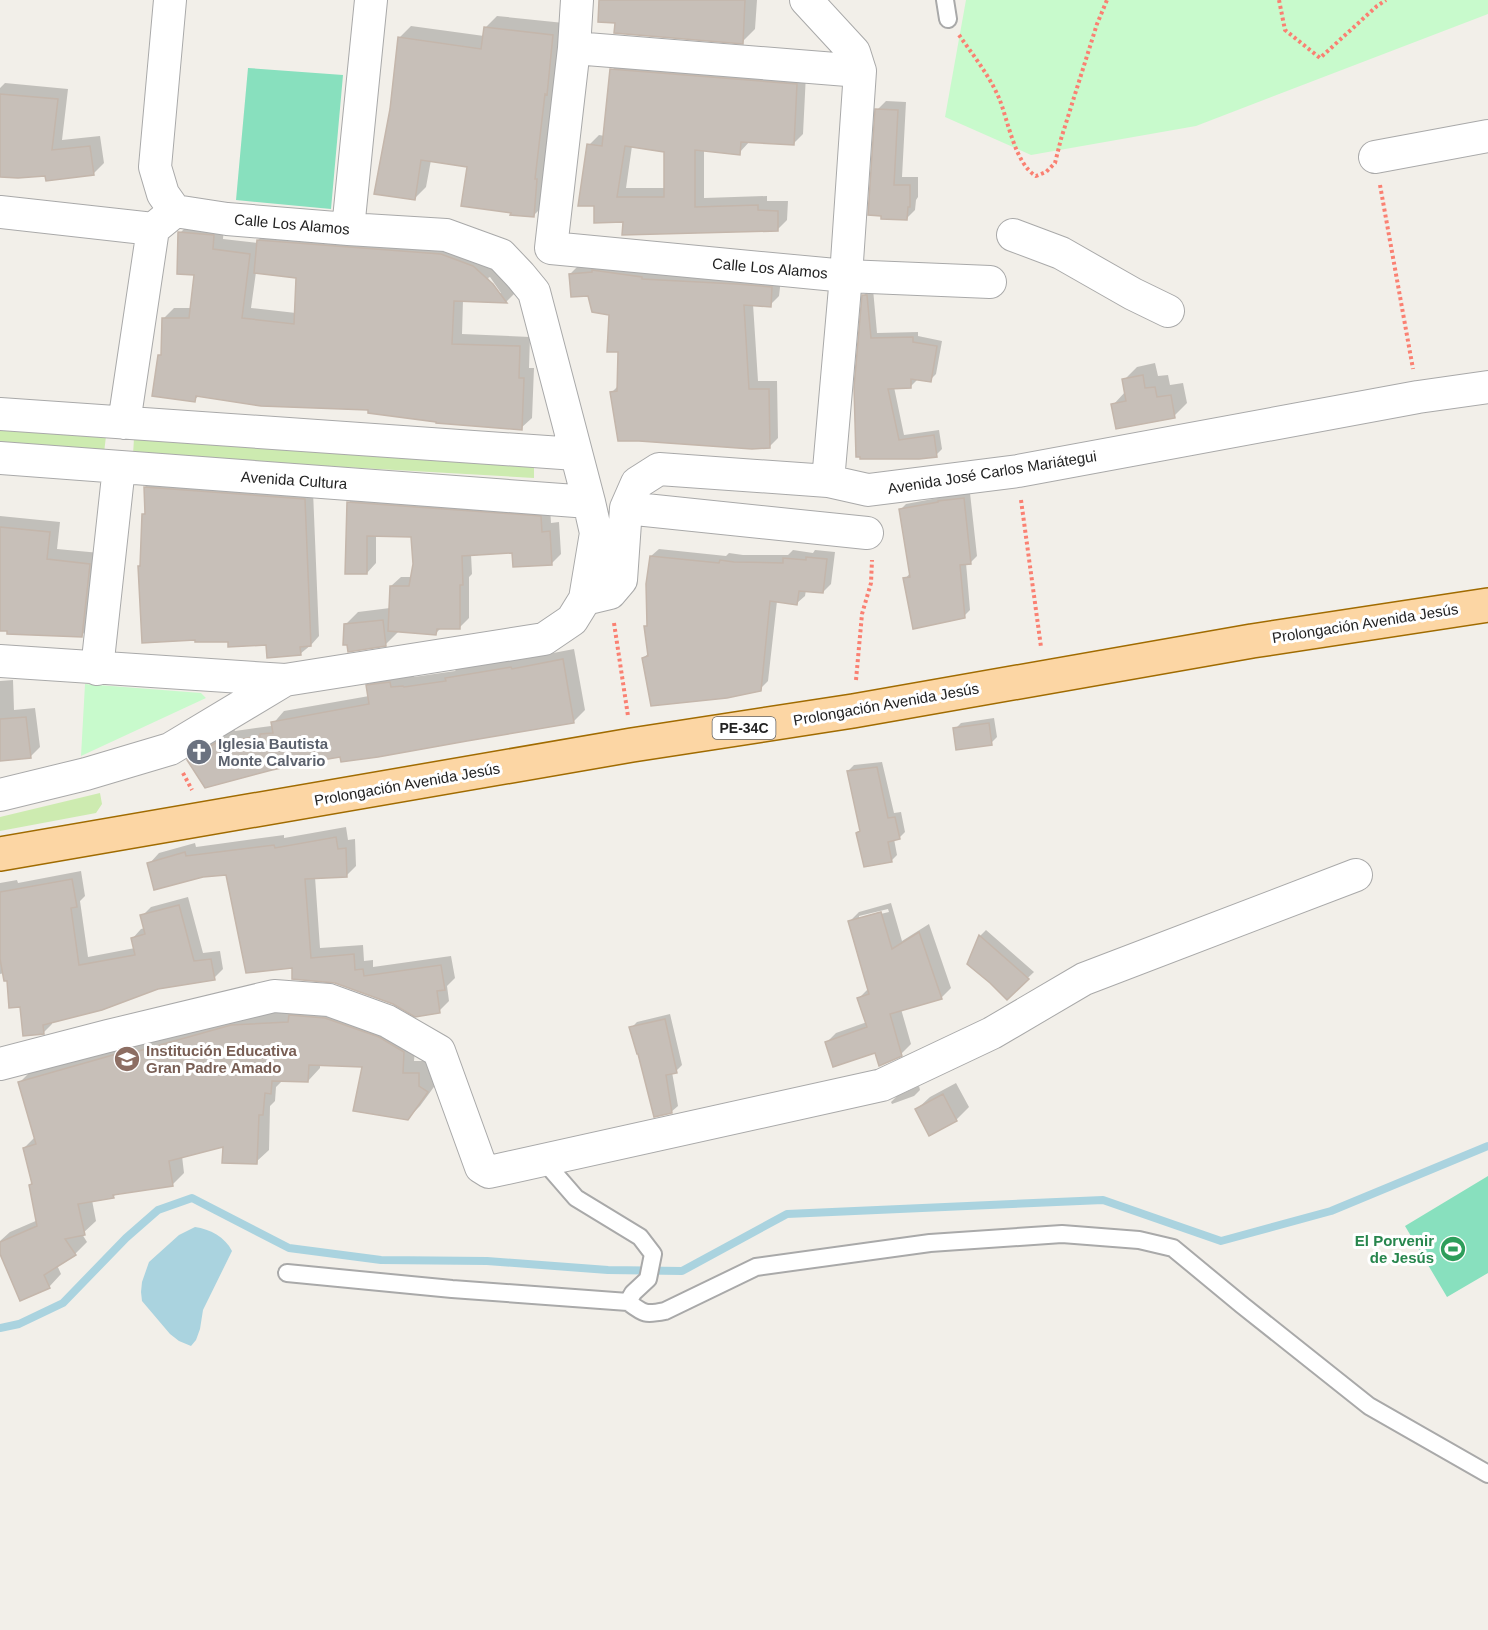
<svg xmlns="http://www.w3.org/2000/svg" width="1488" height="1630" font-family="Helvetica,sans-serif">
	<style>
		.grass { fill: #cdebb0 }
		.park { fill: #c8facc }
		.pitch { fill: #88e0be }
		.water { fill: #aad3df }
		.shadow { fill: #0003; fill-rule: evenodd }
		.lines { fill: none; stroke-linecap: round; stroke-linejoin: round }
		.stream { stroke: #aad3df; stroke-width: 8 }
		.building { fill: #c7bfb8; stroke: #c4b6ab; stroke-width: 1.5; fill-rule: evenodd }
		.service-casing { stroke: #a9a9a9; stroke-width: 20 }
		.minor-casing { stroke: #a9a9a9; stroke-width: 34 }
		.primary-casing { stroke: #a06b00; stroke-width: 36 }
		.path { stroke: #fa8072; stroke-width: 4; stroke-dasharray: 3 3; stroke-linecap: butt }
		.service { stroke: #fff; stroke-width: 16 }
		.minor { stroke: #fff; stroke-width: 32 }
		.primary { stroke: #fcd6a4; stroke-width: 33 }
		.labels { text-anchor: middle; dominant-baseline: central; stroke-width: 6; stroke-linejoin: round; paint-order: stroke }
		.shield { fill: #fff; stroke: #646464; stroke-width: 1.5 }
		.shield-label { font-size: 14px; font-weight: bold; fill: #222 }
		.street-label { font-size: 15px; fill: #222; stroke: #fff }
		.worship-label { font-size: 15px; font-weight: bold; fill: #5b616d; stroke: #fff; text-anchor: start }
		.education-label { font-size: 15px; font-weight: bold; fill: #785e54; stroke: #fff; text-anchor: start }
		.leisure-label { font-size: 15px; font-weight: bold; fill: #27864d; stroke: #fff; text-anchor: end }
	</style>
	<rect width="100%" height="100%" fill="#f2efe9"/>
	<path class="grass" d="M0 430 106 436 104 453 0 444Z
		M134 438 534 465V478L133 455Z
		M100 793 102 804 96 813 0 831V817Z"/>
	<path class="park" d="M966 0H1488V14L1196 126 1031 155 945 117Z
		M85 684 201 693 206 698 81 756Z"/>
	<path class="pitch" d="M248 68 343 75 331 209 236 200Z
		M1488 1176V1273L1447 1297 1405 1226Z"/>
	<path class="water" d="M195 1227C210 1229 225 1237 232 1251L203 1310 200 1329 196 1340 191 1346 179 1341 170 1334 142 1301 141 1292 142 1282 149 1262 179 1235Z"/>
	<path class="shadow" d="M601 0H757L755 29 742 42 617 22Z
		M497 16 564 23 545 204 533 216 468 166 431 160 426 187 414 199 391 109 399 38 411 26 484 36 485 28Z
		M622 60 806 74 803 134 793 144 750 141 739 153 704 150V198L767 196V201H788L787 220 777 230 624 221 589 145 599 135 605 136 612 70ZM632 146 666 151V188H626Z
		M5 83 68 89 62 140 100 136 104 163 93 174 0 175V88Z
		M886 101 906 102 902 177H918V197L916 200 915 210 907 218H882L877 110Z
		M190 223 224 225 223 239 258 243V240L269 230 452 244 484 257 516 292 506 302 463 300 462 334 530 337 529 368H534L532 418 521 428 370 409 200 395 194 400 160 356 163 353 164 318 174 308H192L196 273 180 233ZM256 272 298 276 296 313 251 308ZM490 277 501 293H498L488 278Z
		M579 265 781 279 779 296 770 305 753 304 758 381H777L778 438 769 447 612 392 618 386 619 351 610 314 570 274Z
		M870 289H873L877 333 918 332V336L942 341 936 374 930 380 917 378V380L911 386 894 387 904 435 939 430 942 449 936 455 861 457 864 295Z
		M1155 363 1158 376 1168 375 1170 385 1183 383 1187 403 1174 416 1113 405 1126 391 1124 380 1137 367Z
		M153 479 313 491 319 636 311 645 300 654 267 643 229 641 144 514 146 512 145 487Z
		M358 493 550 507 551 523 559 522 561 554 552 563 514 552 471 554 472 574 469 577V618L459 628H441L436 633 400 630 386 644 345 625 358 612 390 608 391 586 401 577H412L414 564 412 535H376V563L367 573 348 503Z
		M970 493 977 556 971 562 966 563 970 610 964 616 905 579 911 572 900 510 906 504 943 497 945 495Z
		M0 516 60 522 57 549 100 553 92 624 82 635 0 629Z
		M659 549 726 556 729 553 743 555H788L793 550 813 553 815 550 835 552 831 584 823 592 806 590 805 596 797 603 777 601 768 681 760 689 643 658 649 653 646 627 648 624 651 556Z
		M574 649 585 710 573 722 342 756 189 760 200 749 234 729 235 731 271 726 284 711 369 696 367 686 379 675H414V677L455 671 458 667 522 657V659Z
		M13 680 14 710 35 708 40 747 30 757 0 760V681Z
		M994 718 997 737 991 743 955 729 961 723Z
		M882 762 894 813 901 812 905 832 899 838 894 839 897 855 891 861 858 833 861 829 848 771 854 765Z
		M346 827 348 840 355 839 356 866 346 876 315 877 320 948 363 945 364 961 373 960V967L451 956 455 978 447 986 449 1001 439 1011 394 1003 294 966 227 873 149 864 159 853 195 843 196 847 284 835V838Z
		M81 871 85 896 80 901 88 957 135 948 132 939 141 929 145 928 142 916 151 907 188 897 203 953 220 951 223 969 214 978 158 987 52 1021V1024L43 1033 21 1005 8 979 4 973 0 974V883L17 880 18 883Z
		M891 903 902 941 929 924 951 988 941 998 901 1009 911 1044 901 1054 826 1043 836 1033 867 1022 859 998 869 988 850 921 859 912ZM888 909 889 912 859 919V916Z
		M986 930 1034 972 1007 998 969 964 980 936Z
		M303 1004 416 1039 414 1061H431L439 1080 420 1106 407 1119 364 1066 320 1064V1068L308 1081 283 1080 276 1087 275 1101 270 1106 269 1150 256 1162 224 1145 182 1156 184 1173 172 1185 117 1193 113 1197 92 1200 96 1221 82 1234 87 1242 75 1254 57 1265 61 1274 49 1287 0 1250V1241L10 1232 38 1220 30 1185 33 1183 24 1148 35 1137 20 1082 32 1070 244 1013 295 1011Z
		M670 1014 682 1065 676 1071 672 1072 678 1106 671 1112 631 1028 637 1022Z
		M956 1083 969 1107 956 1120 917 1109 930 1097Z
		M919 1086 920 1090 914 1096 892 1104 891 1102 897 1096Z"/>
	<g class="lines">
		<path class="stream" d="M0 1328 19 1324 63 1303 126 1238 158 1210 192 1198 289 1248 381 1260 487 1261 608 1270 682 1271 787 1214 1103 1200 1221 1241 1331 1211 1488 1146"/>
	</g>
	<path class="building" d="M599 0H745L743 44 614 33 615 23 598 22Z
		M484 27 553 35 547 95 545 94 535 179H537L534 217 510 215 511 213 461 206 467 167 421 160 415 200 374 194 390 109 398 37 481 49Z
		M610 69 797 84 794 145 741 142 740 155 695 150V207L758 205V210L778 211V231L622 235 623 222 594 223V206H578L587 144 602 146ZM625 146 664 152V197H617Z
		M0 94 58 99 52 150 90 146 94 175 46 181 45 176 18 178 0 177Z
		M875 109 898 110 894 185H910V207H908L907 220 881 219V216L868 215Z
		M178 232 214 235 213 249 250 254 242 318 294 324 296 278 254 273 257 240 441 254 473 266 493 284 507 303 454 301 452 344 520 346 519 378H524L522 430 436 423V422L368 413V410L261 406 196 396 195 402 152 396 158 355H161L162 318H189L194 275 177 274Z
		M592 270 642 277V279L737 284 772 287 771 307 744 305 749 389H769L770 448 752 449 639 441H618L610 392 617 391 618 352H607L609 315 592 312 588 296 571 297 569 274 592 272Z
		M862 295H867L871 338 913 337V342L937 346 931 382 911 379V388L888 389 899 440 934 435 937 457 919 459H860V457H856L854 387Z
		M1143 375 1145 388 1155 387 1157 397 1171 395 1175 418 1116 429 1111 404 1126 401 1122 379Z
		M144 487 305 499 311 646 300 647 301 655 267 658 266 645 228 647V642H195V640L142 643 138 566H140L142 514H145Z
		M964 498 971 564 960 565 965 618 913 629 903 578 910 577 899 509 938 502V501Z
		M347 502 541 516 542 532 550 531 552 565 513 567 512 553 462 556 463 585H460V629H437L436 635 388 631 390 586H409L413 564 411 537 367 536V574H345Z
		M0 527 50 532 47 559 90 564 82 637 7 634V631H0Z
		M650 556 719 563 720 560 734 562 783 563V558L806 560V557L827 559 823 593 799 591 797 605 770 601 761 691 727 698 651 706 642 658 648 656 644 626H647L646 584Z
		M383 620 386 646 348 652 347 645H343L344 624Z
		M563 659 574 723 467 741 378 757 341 762 340 757 310 762 272 770 205 788 187 760 222 739 224 742 260 736V734L273 733 271 722 369 704 366 685 390 682 391 687 403 686 404 687 446 681 445 678 511 667 512 669Z
		M26 717 31 758 0 761V719Z
		M989 723 992 745 956 750 953 728Z
		M877 767 888 818 895 817 900 839 888 842 892 862 864 867 856 833 860 831 847 771Z
		M336 837 338 849 346 848 347 877 305 879 311 958 354 954 355 970 363 969 364 976 441 965 445 990 437 991 440 1013 415 1017 393 1004 335 983 292 979V968L246 973 226 875 203 877 154 890 147 863 185 852 186 856 274 845 275 848Z
		M72 879 77 907 71 908 79 965 135 955 131 938 145 934 140 915 179 905 194 961 211 959 215 980 158 989 102 1010 43 1025 44 1034 23 1036 20 1007 9 1008 7 981H4L0 959V892Z
		M881 912 892 949 919 932 942 999 890 1014 902 1056 879 1066 875 1053 833 1067 825 1042 867 1027 857 998 869 994 848 921Z
		M979 935 1029 979 1007 1000 990 983 967 964Z
		M289 1015 325 1018 379 1037 404 1052 403 1073H419V1086L428 1092 408 1120 353 1111 362 1067 309 1065 308 1082 272 1081 271 1094 265 1093 263 1115H259L257 1164 222 1163 223 1147 169 1161 173 1186 113 1195 114 1198 78 1204 85 1235 65 1239 76 1255 44 1275 50 1288 20 1301 0 1254V1242L37 1226 29 1185 32 1184 23 1148 36 1144 18 1082 134 1049 135 1052 231 1025 288 1022Z
		M665 1019 677 1073 666 1075 672 1113 654 1117 638 1054H637L629 1027Z
		M943 1094 957 1121 929 1136 915 1109Z"/>
	<g class="lines">
		<g class="service-casing">
			<path id="service" d="M945 0 948 19
				M543 1160 576 1198 640 1237 653 1254 648 1279 633 1293 628 1302C644 1314 645 1315 665 1311L756 1267 930 1243 1062 1234 1139 1240 1173 1248 1242 1305 1369 1406 1488 1474
				M287 1273 452 1289 628 1302"/>
		</g>
		<g class="minor-casing">
			<path id="minor" d="M170 0 155 167 163 194 175 211
				M577 0 574 48 551 248 846 276 990 282
				M806 0 854 52 860 71 846 276 828 481
				M574 48 860 71
				M1375 157 1488 136
				M0 212 153 229
				M348 229 371 0
				M1013 235 1061 253 1133 294 1168 311
				M0 414 576 454
				M124 423 153 229 175 211
				M0 458 589 502
				M626 508 867 533
				M585 599 610 593 621 580 626 508 637 483 659 469 828 481 868 490 1018 471 1418 397 1488 387
				M0 661 285 680
				M97 669 119 467
				M0 795 86 774 170 749 285 680 544 639 572 620 585 599 596 533 589 502 534 292 520 275 501 255 446 235 348 229 227 219 175 211
				M0 1064 108 1036 274 996 329 1000 387 1021 439 1051 481 1167 489 1172 882 1085 992 1033 1084 979 1356 875"/>
		</g>
		<g class="primary-casing">
			<path id="primary" d="M0 854 632 745 853 711 1252 641 1488 605"/>
		</g>
		<path class="path" d="M1279 0 1285 30 1320 58 1377 6 1386 0
			M959 35C973 55 989 75 999 98 1008 120 1015 164 1036 176L1046 172 1055 163 1061 139 1097 24 1107 0
			M1380 185 1413 369
			M1021 500 1041 647
			M614 623 628 716
			M856 680 862 614 871 583 872 560
			M183 773 192 790"/>
		<use href="#service" class="service"/>
		<use href="#minor" class="minor"/>
		<use href="#primary" class="primary"/>
	</g>
	<defs>
		<g id="church-disc" transform="scale(1.35)"><circle r="9.5" fill="#6b7280" stroke="#fff"/><path d="M-1.2-6h2.4v3.5h3.3v2.4h-3.3V6h-2.4V-.1h-3.3v-2.4h3.3Z" fill="#fff"/></g>
		<g id="school-disc" transform="scale(1.35)"><circle r="9.5" fill="#8d6e63" stroke="#fff"/><path d="M0-5L7-2L0 1L-7-2ZM-4 1L0 2.5L4 1V4Q0 6-4 4Z" fill="#fff"/></g>
		<g id="stadium-disc" transform="scale(1.35)"><circle r="9.5" fill="#2e9e5b" stroke="#fff"/><path d="M0-5a6.5 5 0 1 0 0 10a6.5 5 0 1 0 0-10ZM-3.5-1.8h7v3.6h-7Z" fill="#fff"/></g>
	</defs>
	<g fill-rule="evenodd">
		<use href="#church-disc" x="199" y="752"/>
		<use href="#school-disc" x="127" y="1059"/>
		<use href="#stadium-disc" x="1453" y="1249"/>
	</g>
	<g class="labels">
		<rect class="shield" x="712.5" y="717" width="63" height="22" rx="4.5"/>
		<g class="shield-label">
			<text x="744" y="728">PE-34C</text>
		</g>
		<g class="street-label">
			<text transform="translate(292 224) rotate(5)">Calle Los Alamos</text>
			<text transform="translate(770 268) rotate(5)">Calle Los Alamos</text>
			<text transform="translate(992 472) rotate(-9)">Avenida José Carlos Mariátegui</text>
			<text transform="translate(294 480) rotate(4)">Avenida Cultura</text>
			<text transform="translate(1365 623) rotate(-9)">Prolongación Avenida Jesús</text>
			<text transform="translate(886 704) rotate(-10)">Prolongación Avenida Jesús</text>
			<text transform="translate(407 784) rotate(-10)">Prolongación Avenida Jesús</text>
		</g>
		<g class="worship-label">
			<text x="218" y="743">Iglesia Bautista<tspan x="218" dy="17">Monte Calvario</tspan></text>
		</g>
		<g class="education-label">
			<text x="146" y="1050">Institución Educativa<tspan x="146" dy="17">Gran Padre Amado</tspan></text>
		</g>
		<g class="leisure-label">
			<text x="1434" y="1240">El Porvenir<tspan x="1434" dy="17">de Jesús</tspan></text>
		</g>
	</g>
</svg>
